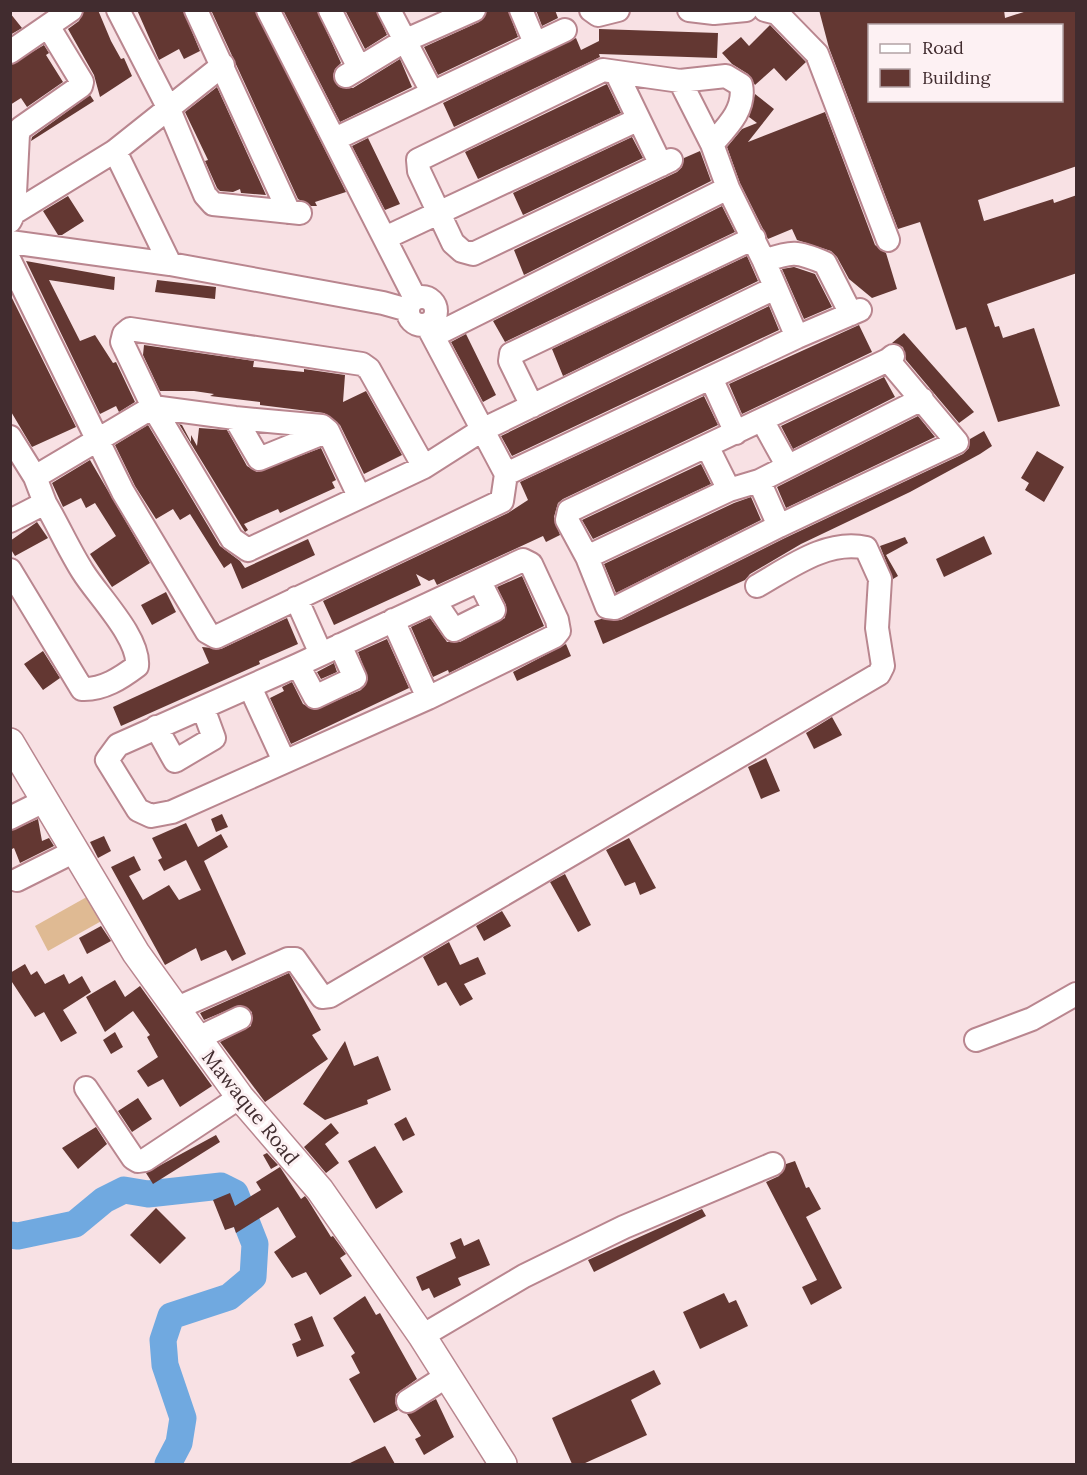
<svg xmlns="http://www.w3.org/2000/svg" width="1087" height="1475" font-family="Lora,serif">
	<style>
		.green { fill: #dfba93 }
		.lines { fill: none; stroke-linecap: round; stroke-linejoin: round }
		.river { stroke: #70a9e0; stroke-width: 27 }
		.building { fill: #633732; fill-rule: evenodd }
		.minor-casing { stroke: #b9868f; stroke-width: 26 }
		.major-casing { stroke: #b9868f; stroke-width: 30 }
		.minor { stroke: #fff; stroke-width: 22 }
		.major { stroke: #fff; stroke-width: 27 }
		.labels { text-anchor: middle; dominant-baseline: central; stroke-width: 6; stroke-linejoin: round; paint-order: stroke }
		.street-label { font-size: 20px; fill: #412c2f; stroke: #fdf1f3 }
	</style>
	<rect width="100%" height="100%" fill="#f8e1e4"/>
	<path class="green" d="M92 894 105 919 48 951 35 926Z"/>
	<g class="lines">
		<path class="river" d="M10 1235 18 1236 75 1224 104 1200 124 1190 148 1194 221 1186 235 1193 255 1244 253 1277 229 1297 171 1316 163 1340 165 1365 183 1418 179 1443 168 1464"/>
	</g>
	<path class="building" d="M84 10H98L111 41 121 59 124 58 132 76 100 97 94 75 68 29 79 21Z
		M137 10H183L200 51 184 59 179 49 159 60Z
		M211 10H255L346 192 315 202 317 206H311L298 199Z
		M283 10H317L341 63 335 69 333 76 339 87 353 88 400 59 412 87 340 122Z
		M345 10H376L387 35 365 49Z
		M487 10H508L518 37 438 75 424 47 479 22Z
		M536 10H555L558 18 542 26Z
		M819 10H1004L1005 18 1030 10H1077V166L978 200 984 221 1053 199 1054 203 1077 195V273L987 304 995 327 999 326 1003 338 1034 328 1060 406 998 422 966 327 956 330 920 222 898 229 829 48ZM870 26H1062V100H870Z
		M10 13 22 28 10 35Z
		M770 25 806 62 786 81 774 68 755 85 748 74 732 64 722 53 741 37 749 46Z
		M599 29 718 33 717 58 599 54 600 57 454 127 443 103 576 38 581 50 599 41Z
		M44 45 49 53 46 55 63 82 27 107 21 98 10 105V65Z
		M607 84 621 113 478 179 465 152Z
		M217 87 266 195 241 193 240 189 233 192 220 191 217 188 205 161 208 160 185 112Z
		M755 94 774 109 748 142 825 112 875 245 886 253 897 289 872 298 849 279 837 257 831 251 797 240 792 229 768 239 740 183 727 147 742 129 757 123 749 117Z
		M90 95 94 101 31 141 32 137Z
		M632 137 643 158 523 215 513 193Z
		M368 138 400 204 385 210 352 146Z
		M700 151 711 181 524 275 514 250 677 172 682 167 684 158Z
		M68 196 84 221 62 235H58L43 211Z
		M722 206 735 232 505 342 493 321Z
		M747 256 758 281 563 376 552 349Z
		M26 261 115 277 114 290 49 280 80 341 95 335 113 363 116 362 135 402 119 412 116 406 100 414Z
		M794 267 815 274 832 307 804 319 782 269Z
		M157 280 216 287 215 299 155 292Z
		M10 294 76 427 32 447 10 410Z
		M769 306 779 330 512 456 501 436Z
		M859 325 872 352 742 414 729 384Z
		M904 333 974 412 959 423 906 360 903 347 892 343Z
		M466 334 496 395 483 402 451 342Z
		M144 345 254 361 253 367 304 372V369L345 375 343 402 366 391 402 455 364 474 340 425 324 413 260 405V402L210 396 214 394 194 391H160L143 355Z
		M884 377 895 397 793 449 781 426Z
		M704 396 718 425 563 499 558 503 554 517 560 535 546 542 543 536 437 585 434 579 429 581 416 574 421 585 334 625 323 601 508 513 528 500 520 482Z
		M918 416 935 437 786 508 777 487Z
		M179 424 182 425 191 442V435L197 446 199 428 227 430 247 466 257 472 321 448 336 480 332 482 335 488 280 513 278 509 244 524 248 530 245 532Z
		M148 425 220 546 240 561 245 568 308 539 315 555 242 589 231 563 224 568 190 514 180 520 173 509 156 519 135 486 115 445Z
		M984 431 992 446 980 454 910 492 801 544 750 574 745 580 603 644 594 621 601 619 621 620 785 538 963 454 969 448 970 439Z
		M1037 451 1064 467 1044 502 1025 490 1029 483 1021 478Z
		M90 460 150 563 112 587 90 554 116 536 95 503 86 508 81 498 63 507 52 483Z
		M701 464 711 484 593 539 582 520Z
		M751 497 761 520 616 593 604 564 734 503Z
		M37 522 48 538 15 556 10 548V541Z
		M984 536 992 554 944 577 936 559Z
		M905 537 908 543 886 555 898 576 893 579 880 546Z
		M522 576 544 626 449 673 448 670 433 677 411 627 430 618 447 642H460L505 618 506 605 497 587Z
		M166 592 176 612 152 625 141 605Z
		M287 618 298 644 259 661 260 664 121 726 113 707 209 663 202 647 221 649Z
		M387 639 409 688 291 744 270 698 284 691 282 687 292 682 303 704 315 710 361 690 368 679 358 652Z
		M566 644 571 656 517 681 513 672Z
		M43 651 60 678 43 690 24 664Z
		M334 663 337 672 321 679 317 672Z
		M832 717 842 735 814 749 806 733Z
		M766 758 780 791 761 799 748 767Z
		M222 814 228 827 216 832 211 819Z
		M38 819 42 841 49 838 54 846 20 863 14 848 10 850V831Z
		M186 823 198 847 221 834 228 847 204 861 246 954 232 961 226 950 201 961 196 948 165 965 111 867 134 856 141 870 129 876 143 900 169 885 179 900 201 890 186 860 164 871 158 860 162 858 152 838Z
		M104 836 111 851 98 858 90 842Z
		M629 838 656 888 640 895 635 882 625 886 606 850Z
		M565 874 591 925 578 932 550 882Z
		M502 911 511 926 484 941 476 926Z
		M101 926 111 941 87 954 79 938Z
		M449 942 460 965 478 957 486 974 464 984 473 999 460 1006 446 982 438 986 423 957Z
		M25 964 31 975 37 971 45 984 64 974 69 984 82 976 91 992 63 1010 77 1033 61 1042 44 1012 35 1017 10 979V973Z
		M289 973 321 1030 312 1035 328 1059 265 1102 220 1042 251 1026 252 1012 240 1005 204 1020 200 1013Z
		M115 980 125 997 140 986 212 1086 180 1107 163 1079 148 1087 137 1071 158 1057 147 1037 150 1035 133 1011 105 1032 86 997Z
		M115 1032 123 1047 111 1054 103 1040Z
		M345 1041 354 1066 378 1056 391 1090 367 1100 368 1104 325 1120 303 1104Z
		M138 1098 152 1119 132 1132 118 1111Z
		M406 1117 415 1135 403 1141 394 1124Z
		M331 1123 339 1133 325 1144 339 1163 326 1173 304 1147Z
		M96 1127 107 1144 78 1169 62 1148Z
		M216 1135 220 1142 153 1184 146 1173Z
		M375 1146 403 1192 376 1209 348 1161Z
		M267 1153 278 1165 271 1169 263 1155Z
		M795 1161 806 1188 809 1187 821 1209 806 1217 842 1288 811 1305 802 1287 817 1280 766 1182 779 1176 786 1164Z
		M280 1167 301 1199 305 1196 308 1200 331 1237 333 1236 346 1254 340 1258 352 1276 320 1295 306 1272 292 1278 274 1252 296 1237 278 1207 236 1233 234 1227 225 1230 213 1200 230 1193 235 1206 261 1190 256 1182Z
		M156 1208 186 1238 160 1264 130 1235Z
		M702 1209 706 1216 594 1272 588 1260Z
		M461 1238 464 1246 479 1239 490 1265 458 1278 461 1285 434 1298 429 1288 422 1291 416 1277 456 1258 450 1243Z
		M724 1293 729 1303 736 1300 748 1326 700 1349 683 1312Z
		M365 1296 376 1315 380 1313 417 1379 396 1394 395 1402 398 1410 374 1423 349 1379 360 1373 351 1356 355 1353 333 1318Z
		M312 1316 324 1346 297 1357 292 1344 301 1340 294 1324Z
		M654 1370 661 1384 631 1400 647 1435 583 1464H572L552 1418Z
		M436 1399 454 1437 424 1455 415 1439 421 1436 407 1414Z
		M385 1446 395 1464H348Z"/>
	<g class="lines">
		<g class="minor-casing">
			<path id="minor" d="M118 10 168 107 205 195 213 204 300 213
				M196 10 289 212
				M268 10 415 298
				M330 10 359 68
				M389 10 432 92
				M521 10 535 43
				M591 10 598 15 618 10
				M689 10 714 13 746 10
				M765 10 777 13 817 54 888 240
				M10 52 71 10
				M616 72 661 165
				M346 76 404 41 474 10
				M680 81 712 144 728 188 764 261 797 337
				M335 139 565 30
				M115 151 170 264
				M671 160 473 254 462 251 453 243 419 171 418 160 603 70 680 81 726 76 741 85C746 109 727 127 712 144
				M14 213 115 151 223 65
				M10 221 14 213 18 134 21 128 81 86 82 82 48 26
				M385 238 637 120
				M10 242 170 264 383 303 408 310
				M10 261 123 492 207 632 216 637 502 501 506 474 427 325
				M764 261C792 251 797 251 825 263L851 314
				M408 311a14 14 0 1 1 28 0a14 14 0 1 1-28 0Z
				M433 336 728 188
				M888 360 957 442 779 526 615 608 607 607 587 557 567 520 569 511 888 360 893 356
				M711 378 736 433
				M532 406 510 361 511 354 754 238
				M235 418 259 459 328 431
				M762 420 787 465
				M10 437 35 477 45 503 10 521
				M707 446 729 490
				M424 467 369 369 362 364 130 329 124 334 122 342 153 407 232 539 248 550 424 467 482 430 775 288
				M506 474 797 337 860 310
				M35 477 153 407 235 418 322 426 328 431 359 496
				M759 481 779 526
				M587 557 729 490 759 481 922 399
				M523 560 531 564 557 620 559 631 555 636 428 698 172 812 151 816 138 810 107 760 118 745 298 665Z
				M10 570 82 689C103 690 121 678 137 666 140 638 98 596 83 572 69 550 58 525 45 503
				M296 598 321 654
				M435 602 454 630 494 610 480 582
				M393 620 428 698
				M298 665 315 697 355 678 340 645
				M250 687 284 761
				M156 727 175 761 214 738 203 708
				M10 818 44 801
				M17 880 75 851
				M175 1009 288 959H295L322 997 330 996 879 674 883 666 877 628 880 579 866 548C827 539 789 568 757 586
				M196 1039 240 1018
				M976 1040 1032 1019 1076 994
				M86 1088 133 1158 138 1161 145 1160 240 1097
				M422 1336 524 1276 624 1227 773 1164
				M408 1401 447 1376"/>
		</g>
		<g class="major-casing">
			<path id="major" d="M10 742 136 953 240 1097 320 1190 422 1336 503 1464"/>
		</g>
		<use href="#minor" class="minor"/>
		<use href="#major" class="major"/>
	</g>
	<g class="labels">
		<g class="street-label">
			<text transform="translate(251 1107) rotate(51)">Mawaque Road</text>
		</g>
	</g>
	<rect width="1087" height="1475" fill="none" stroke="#412c2f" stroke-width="24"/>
	<rect x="868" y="24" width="195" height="78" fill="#fdf1f3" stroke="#b2a2a5" stroke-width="1.5"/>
	<rect x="880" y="44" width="30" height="9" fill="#ffffff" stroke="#b2a2a5" stroke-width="1.5"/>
	<text x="922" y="54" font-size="18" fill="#412c2f">Road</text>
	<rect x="880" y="69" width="30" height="18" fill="#633732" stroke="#b2a2a5" stroke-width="1.5"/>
	<text x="922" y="84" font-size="18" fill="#412c2f">Building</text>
</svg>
